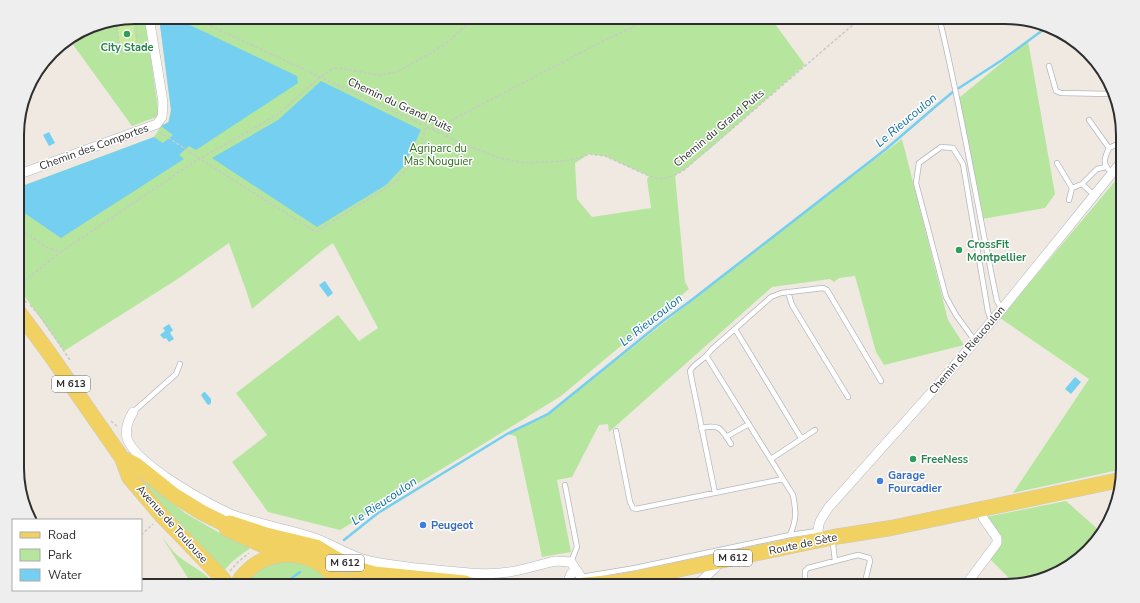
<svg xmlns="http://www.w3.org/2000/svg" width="1140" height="603" font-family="'Nunito Sans',sans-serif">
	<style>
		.green { fill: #b6e59e; fill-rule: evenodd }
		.pitch { fill: #c9ec9a }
		.water { fill: #75cff0 }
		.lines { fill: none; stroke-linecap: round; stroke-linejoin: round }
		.stream { stroke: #75cff0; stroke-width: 2.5 }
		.lane-casing { stroke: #b4b7c1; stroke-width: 6 }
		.street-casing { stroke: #b4b7c1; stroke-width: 10 }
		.primary-casing { stroke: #c9c9c9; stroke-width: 16 }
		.path { stroke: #c9c9c9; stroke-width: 1.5; stroke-dasharray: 3 2; stroke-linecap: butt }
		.lane { stroke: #fff; stroke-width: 4.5 }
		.street { stroke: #fff; stroke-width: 9 }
		.primary { stroke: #f2d163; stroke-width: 15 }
		.leisure-dot { fill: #2e9e5b; stroke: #fff; stroke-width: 1.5 }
		.shop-dot { fill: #3f7fe0; stroke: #fff; stroke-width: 1.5 }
		.labels { text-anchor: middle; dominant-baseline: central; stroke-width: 3; stroke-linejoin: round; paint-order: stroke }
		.shield { fill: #fff; stroke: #6d6d6d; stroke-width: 1 }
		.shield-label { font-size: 10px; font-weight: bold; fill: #2e2e2e }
		.leisure-label { font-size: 11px; font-weight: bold; fill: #27864d; stroke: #fff; text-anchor: start }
		.street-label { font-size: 11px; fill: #2e2e2e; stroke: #fff }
		.park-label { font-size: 11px; fill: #2c6e1b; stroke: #fff }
		.shop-label { font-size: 11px; font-weight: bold; fill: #366cbe; stroke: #fff; text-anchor: start }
		.water-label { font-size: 12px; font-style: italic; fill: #0d6fa3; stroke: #fff }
		.rim { fill: none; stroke: #2e2e2e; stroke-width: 2 }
	</style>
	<rect width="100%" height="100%" fill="#efe9e1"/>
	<path class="green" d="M135 17H145L159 116 132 126 69 39 90 26Z
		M159 17H770L805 65 713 146 684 170 675 175 685 282 689 289 561 396 475 449 340 530 268 512 232 462 267 435 236 393 338 315 359 341 378 328 333 243 323 250 252 309 247 293 229 243 176 280 64 351 18 287 17 188 154 137 161 126 168 122 171 110ZM589 154 605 156 649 176 647 179 651 208 592 217 577 199 575 163Z
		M1028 41 1055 194 1045 208 982 219 959 98Z
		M902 139 948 320 964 345 884 365 876 352 855 276 839 278 834 282 830 279 772 287 609 432 608 424 599 425 572 477 557 480 571 552 542 557 516 436 507 434 548 414 801 215Z
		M1122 173 1123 469 1013 493 1089 379 1000 318Z
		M136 474 185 513 218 532 252 547C242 554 231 561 224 571L169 516Z
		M1066 501 1101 532 1070 566 1016 585 990 559 1002 541 986 517Z
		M162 537C167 543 172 551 178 556 190 566 207 572 215 586H193Z
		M284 561C289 562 296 561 301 563 313 566 326 575 332 586H244C257 570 264 566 284 561Z"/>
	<path class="pitch" d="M131 19 133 20 136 45C133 48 125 50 120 48L117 23 120 21Z"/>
	<path class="water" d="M159 17H173L297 76 298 83 196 150 189 146 179 155 184 159 61 238 17 208V188L154 137 163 143 173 135 161 126 169 122 171 110Z
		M321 81 421 130 404 166 386 185 317 227 212 158 278 120Z
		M49 132 55 143 49 146 43 135Z
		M325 281 333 293 328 297 319 285Z
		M169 324 173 330 170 333 174 339 169 342 166 338 164 339 160 335 165 331 163 328Z
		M1075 377 1081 382 1071 394 1065 389Z
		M204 392H205L211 399V403L209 405 207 404 201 395Z"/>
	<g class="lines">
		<path class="stream" d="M959 88 1002 60 1047 27
			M344 540 378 513 507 434 548 414 663 321 689 302 886 149 942 101 954 91
			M281 586 300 572"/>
		<g class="lane-casing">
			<path id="lane" d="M939 17C962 111 977 206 997 301L1002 309
				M1049 66 1056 91 1061 93 1112 94
				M1121 116 1122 121
				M1089 120 1109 148C1106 155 1102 162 1108 169
				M1109 148 1122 142
				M1057 163 1072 188 1082 184 1097 169 1106 167
				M1082 184 1094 195
				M1069 200 1072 188
				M788 292 792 305 848 397
				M735 329 801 438
				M975 341 956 315 946 297 916 183 919 163 941 147 953 148 963 164 988 312 992 322
				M707 357 793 495C796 511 797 519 790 535
				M133 412 176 374 180 364
				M701 428C721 424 721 429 731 444
				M616 431 630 502 633 508 636 509 783 479
				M726 437 749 424
				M771 459 815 430
				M565 485 577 547 571 562
				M715 493 690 371C695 362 705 360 711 350L771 297 781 293 823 288 827 290 881 381
				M833 544 835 561
				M581 577 635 568 790 535 817 531
				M699 585 730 581 737 586
				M809 586 805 578V571L808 568 858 555 869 558 870 561 864 586"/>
		</g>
		<g class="street-casing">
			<path id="street" d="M17 175 157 124 162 117 163 102 149 17
				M133 412C128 420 125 428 127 438 134 463 211 507 236 516 262 525 289 529 315 538 334 545 350 557 370 561 402 568 437 570 469 573 482 574 496 574 509 572 525 570 540 564 556 561 561 561 566 562 571 562L581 577 579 586
				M819 540C816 525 820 520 829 507L938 385 1002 309 1122 161
				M566 586 571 574 575 570
				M693 586 697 585 716 567
				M965 586 997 543V538L983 518 981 509"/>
		</g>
		<g class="primary-casing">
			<path id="primary" d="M18 311 49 353 122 458 129 477 162 516 223 579 227 586
				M122 458 136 465 175 496 201 512 225 524 227 529 262 545 289 554
				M225 524 230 523 266 535 316 547 336 559 357 569 374 574 465 583 469 586
				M337 578 357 585 370 586
				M236 586C260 543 317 545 341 586
				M574 586 619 582 834 537 891 528 1120 480"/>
		</g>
		<path class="path" d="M192 17 466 145 500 158 525 163 562 161 579 158 589 154 605 156 649 176 660 179 666 178 675 175 684 170 862 17
			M116 21 120 51 138 49 135 17
			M433 130 603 41 631 28 648 17
			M160 132 200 159 316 232 394 183 417 158 426 127
			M17 227 46 247 61 252 24 281 18 275
			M61 252 194 162 277 115 320 77 334 68 345 69 378 75 396 72 433 52 450 40 471 21 480 17
			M18 293 27 303
			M30 305 40 316 70 360
			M111 421 118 427
			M141 535 153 524
			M230 571 238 562 249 553"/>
		<use href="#lane" class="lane"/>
		<use href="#street" class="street"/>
		<use href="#primary" class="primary"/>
	</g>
	<g class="leisure-dot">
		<circle cx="127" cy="34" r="4"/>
		<circle cx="959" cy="250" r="4"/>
		<circle cx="913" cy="459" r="4"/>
	</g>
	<g class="shop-dot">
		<circle cx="880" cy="481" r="4"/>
		<circle cx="423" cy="525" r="4"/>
	</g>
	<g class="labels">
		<g class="shield">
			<rect x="52" y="376" width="38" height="16" rx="3"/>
			<rect x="714" y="550" width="38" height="16" rx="3"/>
			<rect x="326" y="555" width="38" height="16" rx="3"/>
		</g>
		<g class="shield-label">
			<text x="71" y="384">M 613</text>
			<text x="733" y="558">M 612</text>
			<text x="345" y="563">M 612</text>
		</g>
		<g class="leisure-label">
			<text x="127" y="47" text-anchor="middle">City Stade</text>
			<text x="967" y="244">CrossFit<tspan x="967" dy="13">Montpellier</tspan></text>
			<text x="921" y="459">FreeNess</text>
		</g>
		<g class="street-label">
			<text transform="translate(400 105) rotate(25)">Chemin du Grand Puits</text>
			<text transform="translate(719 128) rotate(-40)">Chemin du Grand Puits</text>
			<text transform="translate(94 147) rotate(-20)">Chemin des Comportes</text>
			<text transform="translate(967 350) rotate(-50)">Chemin du Rieucoulon</text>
			<text transform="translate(172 524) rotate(48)">Avenue de Toulouse</text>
			<text transform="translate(803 544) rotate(-12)">Route de Sète</text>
		</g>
		<g class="park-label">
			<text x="438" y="148">Agriparc du<tspan x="438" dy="13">Mas Nouguier</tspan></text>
		</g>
		<g class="shop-label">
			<text x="888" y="475">Garage<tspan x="888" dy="13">Fourcadier</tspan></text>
			<text x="431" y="525">Peugeot</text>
		</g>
		<g class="water-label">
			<text transform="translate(906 120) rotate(-40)">Le Rieucoulon</text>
			<text transform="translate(651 320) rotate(-38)">Le Rieucoulon</text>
			<text transform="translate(384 501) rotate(-34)">Le Rieucoulon</text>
		</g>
	</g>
	<path d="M0 0H1140V603H0ZM135 24H1005A111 111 0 0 1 1116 135V468A111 111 0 0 1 1005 579H135A111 111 0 0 1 24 468V135A111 111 0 0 1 135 24Z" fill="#eee" fill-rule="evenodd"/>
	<path class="rim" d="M135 24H1005A111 111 0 0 1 1116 135V468A111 111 0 0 1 1005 579H135A111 111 0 0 1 24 468V135A111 111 0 0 1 135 24Z"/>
	<rect x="12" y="519" width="130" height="72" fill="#ffffff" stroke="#ababab"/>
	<rect x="20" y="532" width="20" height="6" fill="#f2d163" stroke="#ababab"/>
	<text x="48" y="539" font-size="12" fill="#2e2e2e">Road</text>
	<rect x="20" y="549" width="20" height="12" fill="#b6e59e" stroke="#ababab"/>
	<text x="48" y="559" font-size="12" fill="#2e2e2e">Park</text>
	<rect x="20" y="569" width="20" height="12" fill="#75cff0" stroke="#ababab"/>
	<text x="48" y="579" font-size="12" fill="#2e2e2e">Water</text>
</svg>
